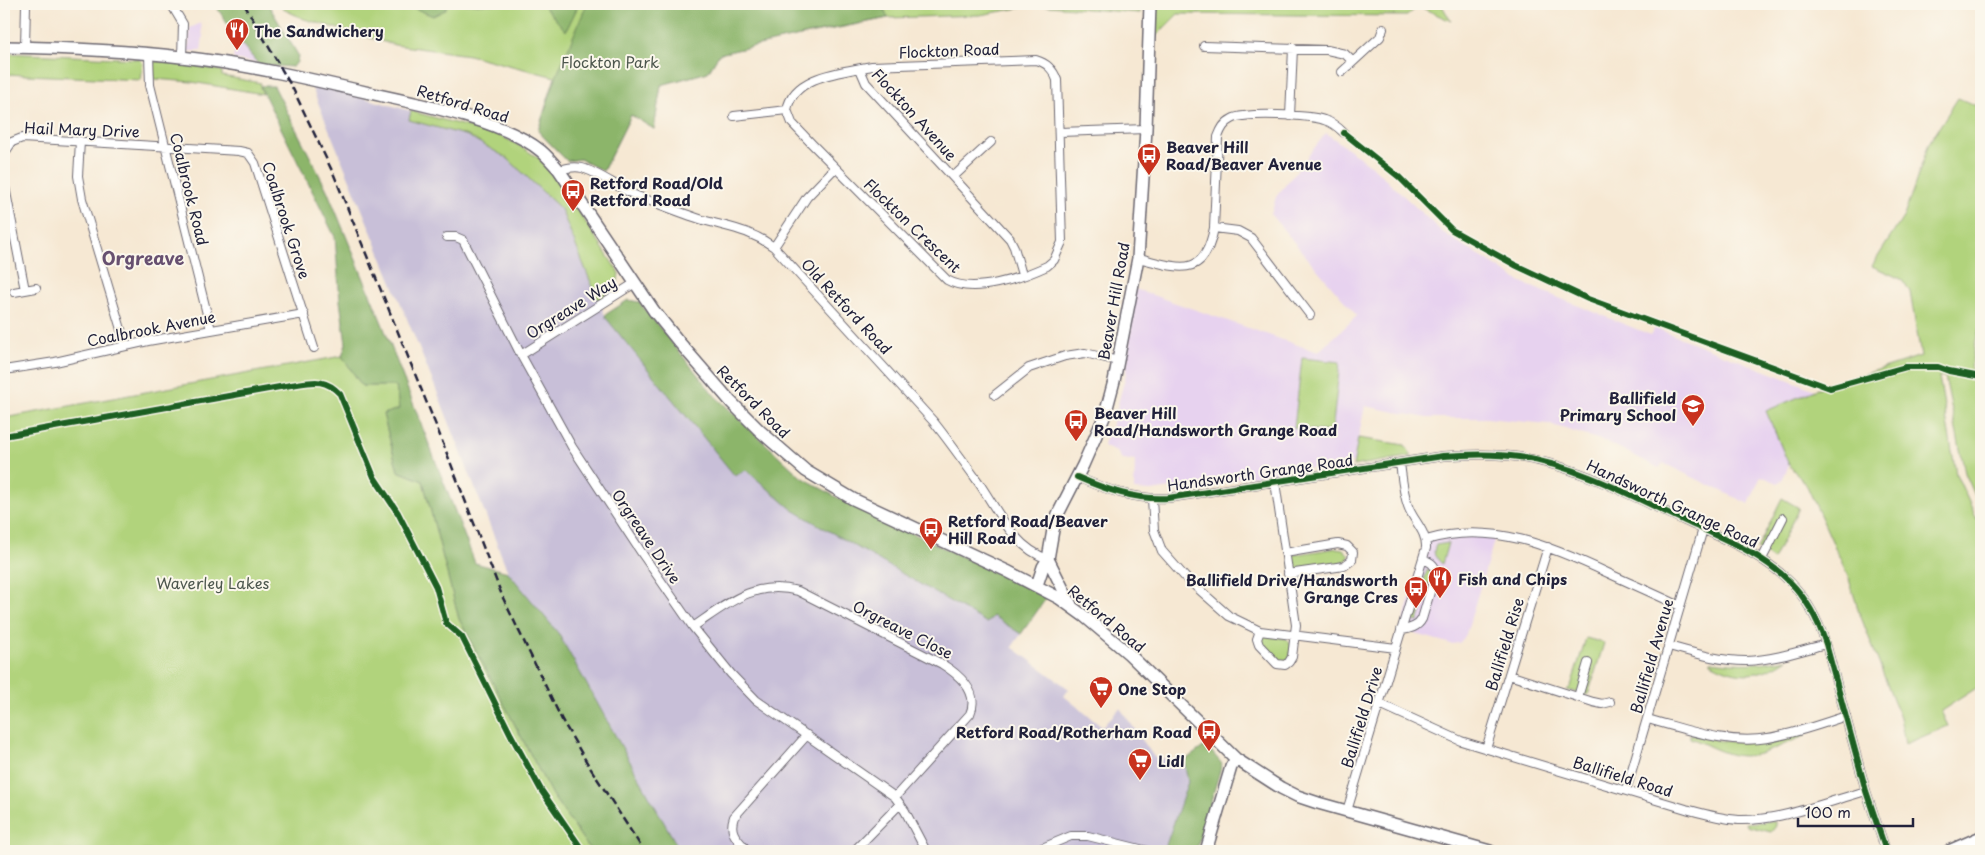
<svg xmlns="http://www.w3.org/2000/svg" width="1985" height="855" font-family="'Playpen Sans',sans-serif">
	<style>
		.built { fill: #e7d2ef }
		.industrial { fill: #c8bfd8 }
		.green { fill: #b1d37b; stroke: #6a7a5b }
		.forest { fill: #8cb56b; stroke: #576c53 }
		.lines { fill: none; stroke-linecap: round; stroke-linejoin: round }
		.street-casing { stroke: #6c6770; stroke-width: 10 }
		.secondary-casing { stroke: #6c6770; stroke-width: 14 }
		.street { stroke: #fff; stroke-width: 8 }
		.secondary { stroke: #fff; stroke-width: 11 }
		.rail { stroke: #22223b; stroke-width: 2.5; stroke-dasharray: 8 4; stroke-linecap: butt }
		.cycleway-casing { stroke: #fbf7ec; stroke-width: 9 }
		.cycleway { stroke: #1b5e20; stroke-width: 6 }
		.labels { text-anchor: middle; dominant-baseline: central; stroke-width: 4; stroke-linejoin: round; paint-order: stroke }
		.poi-label { font-size: 15px; font-weight: bold; fill: #22223b; stroke: #fbf7ec; text-anchor: start }
		.street-label { font-size: 15px; fill: #22223b; stroke: #fbf7ec }
		.park-label { font-size: 15px; fill: #4d574e; stroke: #fbf7ec }
		.quarter-label { font-size: 18px; font-weight: bold; fill: #675070; stroke: #fbf7ec }
	</style>
	<rect width="100%" height="100%" fill="#fbf7ec"/>
	<filter id="ink" filterUnits="userSpaceOnUse"><feTurbulence type="fractalNoise" baseFrequency=".02" numOctaves="2"/><feDisplacementMap in="SourceGraphic" scale="10" xChannelSelector="R" yChannelSelector="G"/><feConvolveMatrix kernelMatrix="1 2 1 2 8 2 1 2 1" color-interpolation-filters="sRGB"/></filter>
	<filter id="wash" filterUnits="userSpaceOnUse"><feTurbulence type="fractalNoise" baseFrequency=".0096" numOctaves="4" result="noise"/><feDisplacementMap in="SourceGraphic" scale="20" xChannelSelector="R" yChannelSelector="G"/><feGaussianBlur stdDeviation="1.12" result="paint"/><feColorMatrix in="noise" values="0 0 0 0 0 0 0 0 0 0 0 0 0 0 0 0 0 1.4 0 .05"/><feComposite in="paint" operator="in"/></filter>
	<g filter="url(#wash)">
		<rect width="100%" height="100%" fill="#f6e8d3"/>
		<path class="built" d="M201 23 203 37 201 51H188L190 28Z
			M237 38 257 63 233 59Z
			M1326 133 1372 166 1442 232 1522 283 1651 335 1655 328 1815 390 1766 411 1789 465 1781 482 1778 483 1761 476 1749 504 1663 463 1659 468 1607 442 1549 424 1487 418H1427L1365 406 1353 462 1151 491 1134 490 1135 461 1122 459 1117 452 1103 446 1113 423 1126 374 1135 289 1318 352 1357 316 1271 215 1276 197Z
			M1496 534 1466 634 1463 639 1459 643 1451 644 1416 634 1409 629 1401 630 1426 540Z"/>
		<path class="industrial" d="M310 83 411 111 409 120 468 136 507 158 561 209 606 318 735 476 746 470 793 510 987 622 993 615 1021 634 1012 647 1069 689 1064 696 1102 727 1120 708 1154 757 1184 761 1188 782 1164 851H680L558 633 508 572 440 399Z"/>
		<path class="green" d="M280 4H1141L1140 13 1036 5 980 15 888 18 765 43 719 54 708 72 661 85 654 129 631 115 603 171 580 159 567 161 538 131 555 77 469 55 395 45 304 19 283 9Z
			M1156 4H1441L1451 21 1418 6 1407 16 1178 14 1154 38Z
			M4 53 139 59 143 63 141 80 4 74Z
			M156 61 208 68 222 71V76L261 83 260 87 263 94 192 82 154 79 153 63Z
			M1958 98 1981 108V321C1976 340 1970 360 1971 380L1981 381V509L1965 473 1945 377H1939L1956 474 1981 528V685L1941 711 1948 726 1905 744 1900 717 1859 612 1848 576 1807 486 1789 465 1766 411 1815 390 1921 356 1910 292 1903 280 1872 266 1904 216 1929 143Z
			M411 111 501 136 520 146 540 159 556 177 619 273 617 287 598 300 561 209 507 158 468 136 409 120Z
			M342 356 362 386H396L399 409 383 414 398 471 423 481 459 619 552 795 591 851H4V418Z
			M1302 358 1340 362 1332 432 1294 428Z
			M1358 438 1405 445 1412 456 1353 466Z
			M1782 498 1799 508 1773 560 1757 549Z
			M1448 543 1442 564 1435 556 1434 551 1436 545Z
			M1337 548 1343 549 1349 555 1348 559 1340 564 1295 570 1291 568 1290 560 1292 555Z
			M1427 570 1433 572 1418 622 1411 620Z
			M1263 635 1287 639 1291 645 1290 657 1284 662 1279 661 1261 642 1260 638Z
			M1586 638 1604 643 1588 695 1567 690 1571 686Z
			M1787 659C1761 677 1739 679 1711 663V661C1741 665 1758 664 1787 659Z
			M1804 733 1805 736C1781 744 1760 760 1734 755 1718 752 1705 743 1690 738V734C1735 746 1760 745 1804 733Z
			M1771 821 1775 822 1776 826 1771 832 1747 826 1746 823Z"/>
		<path class="forest" d="M215 4H268L298 55 297 62 293 67 259 65 234 35Z
			M404 4H448L445 10 433 16Z
			M542 4H579L566 31Z
			M587 4H882L888 18 831 29 719 54 708 72 661 85 654 129 631 115 603 171 580 159 567 161 538 131 556 77Z
			M260 86H274L327 190 382 323 475 563 508 572 558 633 680 851H591L552 795 459 619 423 481 398 471 383 414 399 409 396 386H362L342 356 346 344 340 301 335 237Z
			M628 300 639 302 715 396 800 476 838 498 1047 597 1021 634 993 616 987 623 793 510 746 470 735 476 606 318 605 315Z
			M1206 745 1222 764 1196 851H1164L1188 782 1184 761Z"/>
	</g>
	<g filter="url(#ink)">
		<g class="lines">
			<g class="street-casing">
				<path id="street" d="M171 4 183 24 182 57
					M1204 46 1327 50 1345 54 1353 62
					M25 47 26 4
					M149 54 150 85 211 330
					M1036 60C1047 63 1053 69 1057 80L1062 242 1054 260 1047 266C1021 278 973 295 947 280L812 144 792 123 787 110C793 75 843 72 872 66Z
					M860 69 866 83 1010 239 1014 247 1022 275
					M1342 72 1380 37 1383 29
					M734 116 787 110
					M1290 116 1293 48
					M1060 132 1146 129
					M80 141 78 176 82 199 126 346
					M4 154 12 142 22 138 239 151 248 153 255 163 314 348
					M559 170C567 168 574 166 582 168 598 172 620 189 637 196 659 204 681 213 703 220 731 228 748 229 774 247L933 421C949 441 964 462 979 483 998 511 1014 548 1048 559
					M953 177 991 142
					M4 182 25 290
					M1214 228 1238 231 1251 238 1310 315
					M447 237H456L463 240 521 355 572 447 643 555 693 627 731 674 756 700 895 797 905 811 926 851
					M774 247 807 197 835 168
					M1138 258C1178 267 1204 281 1214 228L1218 137C1221 129 1224 123 1232 119 1245 112 1310 115 1324 120 1332 122 1338 127 1344 133
					M14 292 36 288
					M521 355 635 283
					M4 370 55 362 148 341 304 314
					M995 395 1029 368 1065 356 1085 353 1118 361
					M1077 477C1107 490 1135 500 1168 498L1443 456C1469 454 1494 453 1519 457 1578 466 1632 496 1685 521 1722 538 1761 553 1790 582 1808 600 1818 620 1826 644L1866 791 1886 851
					M1152 499 1154 530 1162 551 1185 577 1229 616 1260 631 1396 648
					M1426 540C1491 520 1553 547 1610 574 1634 585 1657 595 1680 606
					M1285 553 1338 544 1347 546 1353 552 1352 560 1344 566 1288 574
					M1762 559 1783 518
					M693 627C727 604 755 579 798 591L942 664C958 674 980 692 970 714L895 797
					M1401 630C1410 629 1418 627 1422 619L1436 572C1435 564 1430 562 1423 559
					M1260 631 1257 639 1259 645 1277 664 1285 665 1289 662 1292 657 1296 625 1275 482
					M1669 646C1694 653 1720 661 1746 661 1773 660 1800 651 1826 644
					M1509 675 1593 702 1602 704 1610 702
					M1578 697 1588 663
					M1380 704 1461 741 1686 809C1704 814 1721 819 1739 820 1780 821 1827 802 1866 791
					M1647 719C1686 729 1727 745 1768 738 1794 734 1821 724 1846 716
					M1486 749 1548 547
					M1626 790 1703 529
					M1347 811 1426 548C1427 531 1413 521 1408 506 1403 492 1402 478 1400 463
					M748 851C738 840 728 833 734 817L807 735
					M854 851 900 804
					M1035 851 1071 836H1088L1148 851"/>
			</g>
			<g class="secondary-casing">
				<path id="secondary" d="M4 47C63 48 122 50 181 57 246 64 310 79 374 94 420 104 505 121 541 151 547 156 553 163 559 170L654 311 679 342 731 402 760 431 806 471 853 499 1007 571 1059 598 1084 616 1129 654 1236 759 1281 788 1297 796 1318 803 1490 851
					M1048 559 1071 605
					M1037 585 1043 567 1048 559 1053 530 1058 514 1083 465 1105 415 1114 381 1138 258 1146 129 1150 4
					M1206 851 1231 767 1236 759
					M1949 851 1981 837
					M1977 851 1981 849"/>
			</g>
			<use href="#street" class="street"/>
			<use href="#secondary" class="secondary"/>
			<path class="rail" d="M244 4 293 89 334 175 437 428 503 598 562 720 589 766 644 851"/>
			<g class="cycleway-casing">
				<path id="cycleway" d="M1344 133 1399 177 1452 230 1515 265 1588 299 1830 388 1906 367H1938L1949 371 1981 377
					M4 436 291 385C312 382 324 377 340 394L374 477 398 513 436 587 446 623 462 637 511 735 541 790 583 851
					M1077 477C1107 490 1135 500 1168 498L1443 456C1469 454 1494 453 1519 457 1578 466 1632 496 1685 521 1722 538 1761 553 1790 582 1808 600 1818 620 1826 644L1866 791 1886 851"/>
			</g>
			<use href="#cycleway" class="cycleway"/>
		</g>
	</g>
	<defs>
		<g id="restaurant-pin" transform="scale(1.25)"><path d="M0 17L-7.5 6A9.5 9.5 0 1 1 7.5 6Z" fill="#c8321e" stroke="#fbf7ec"/><path d="M-5-6h1v4h1v-4h1v4h1v-4h1v5L-1.5 .5V6h-2V.5L-5-1ZM5-6V6H3V1.5H1.5Q1.5-4 5-6Z" fill="#fff"/></g>
		<g id="bus-pin" transform="scale(1.25)"><path d="M0 17L-7.5 6A9.5 9.5 0 1 1 7.5 6Z" fill="#c8321e" stroke="#fbf7ec"/><path d="M-5-6H5V4H4V6H2V4H-2V6H-4V4H-5ZM-3.5-4V0h7V-4ZM-3.5 1.2v1.5H-2V1.2ZM2 1.2v1.5H3.5V1.2Z" fill="#fff"/></g>
		<g id="school-pin" transform="scale(1.25)"><path d="M0 17L-7.5 6A9.5 9.5 0 1 1 7.5 6Z" fill="#c8321e" stroke="#fbf7ec"/><path d="M0-5L7-2L0 1L-7-2ZM-4 1L0 2.5L4 1V4Q0 6-4 4Z" fill="#fff"/></g>
		<g id="supermarket-pin" transform="scale(1.25)"><path d="M0 17L-7.5 6A9.5 9.5 0 1 1 7.5 6Z" fill="#c8321e" stroke="#fbf7ec"/><path d="M-6-5.5h2.5l.6 2H6L4.5 2H-2.5L-4.4-4H-6ZM-1.5 3.2a1.3 1.3 0 1 0 .1 0ZM3 3.2a1.3 1.3 0 1 0 .1 0Z" fill="#fff"/></g>
	</defs>
	<g fill-rule="evenodd">
		<use href="#restaurant-pin" x="237" y="30"/>
		<use href="#bus-pin" x="1149" y="155"/>
		<use href="#bus-pin" x="573" y="191"/>
		<use href="#school-pin" x="1693" y="406"/>
		<use href="#bus-pin" x="1076" y="421"/>
		<use href="#bus-pin" x="931" y="529"/>
		<use href="#restaurant-pin" x="1440" y="578"/>
		<use href="#bus-pin" x="1416" y="588"/>
		<use href="#supermarket-pin" x="1101" y="688"/>
		<use href="#bus-pin" x="1209" y="731"/>
		<use href="#supermarket-pin" x="1140" y="760"/>
	</g>
	<g class="labels">
		<g class="poi-label">
			<text x="254" y="30">The Sandwichery</text>
			<text x="1166" y="146">Beaver Hill<tspan x="1166" dy="17">Road/Beaver Avenue</tspan></text>
			<text x="590" y="182">Retford Road/Old<tspan x="590" dy="17">Retford Road</tspan></text>
			<text x="1676" y="397" text-anchor="end">Ballifield<tspan x="1676" dy="17">Primary School</tspan></text>
			<text x="1094" y="412">Beaver Hill<tspan x="1094" dy="17">Road/Handsworth Grange Road</tspan></text>
			<text x="948" y="520">Retford Road/Beaver<tspan x="948" dy="17">Hill Road</tspan></text>
			<text x="1458" y="578">Fish and Chips</text>
			<text x="1398" y="579" text-anchor="end">Ballifield Drive/Handsworth<tspan x="1398" dy="17">Grange Cres</tspan></text>
			<text x="1118" y="688">One Stop</text>
			<text x="1192" y="731" text-anchor="end">Retford Road/Rotherham Road</text>
			<text x="1158" y="760">Lidl</text>
		</g>
		<g class="street-label">
			<text transform="translate(949 50) rotate(-2)">Flockton Road</text>
			<text transform="translate(463 103) rotate(17)">Retford Road</text>
			<text transform="translate(915 114) rotate(48)">Flockton Avenue</text>
			<text transform="translate(82 129) rotate(2)">Hail Mary Drive</text>
			<text transform="translate(190 189) rotate(76)">Coalbrook Road</text>
			<text transform="translate(287 220) rotate(72)">Coalbrook Grove</text>
			<text transform="translate(913 225) rotate(44)">Flockton Crescent</text>
			<text transform="translate(1113 301) rotate(-80)">Beaver Hill Road</text>
			<text transform="translate(847 306) rotate(47)">Old Retford Road</text>
			<text transform="translate(571 307) rotate(-32)">Orgreave Way</text>
			<text transform="translate(151 328) rotate(-11)">Coalbrook Avenue</text>
			<text transform="translate(754 401) rotate(45)">Retford Road</text>
			<text transform="translate(1260 472) rotate(-8)">Handsworth Grange Road</text>
			<text transform="translate(1673 503) rotate(25)">Handsworth Grange Road</text>
			<text transform="translate(647 536) rotate(56)">Orgreave Drive</text>
			<text transform="translate(1107 618) rotate(40)">Retford Road</text>
			<text transform="translate(903 629) rotate(27)">Orgreave Close</text>
			<text transform="translate(1504 644) rotate(-73)">Ballifield Rise</text>
			<text transform="translate(1651 656) rotate(-74)">Ballifield Avenue</text>
			<text transform="translate(1361 717) rotate(-73)">Ballifield Drive</text>
			<text transform="translate(1623 776) rotate(17)">Ballifield Road</text>
		</g>
		<g class="park-label">
			<text x="610" y="61">Flockton Park</text>
			<text x="213" y="582">Waverley Lakes</text>
		</g>
		<g class="quarter-label">
			<text x="143" y="257">Orgreave</text>
		</g>
	</g>
	<rect width="1985" height="855" fill="none" stroke="#fbf7ec" stroke-width="20"/>
	<path d="M1798 818v8h115v-8" fill="none" stroke="#22223b" stroke-width="2.5"/>
	<text x="1805" y="818" font-size="15" fill="#22223b" stroke="#fbf7ec" stroke-width="4" paint-order="stroke">100 m</text>
</svg>
